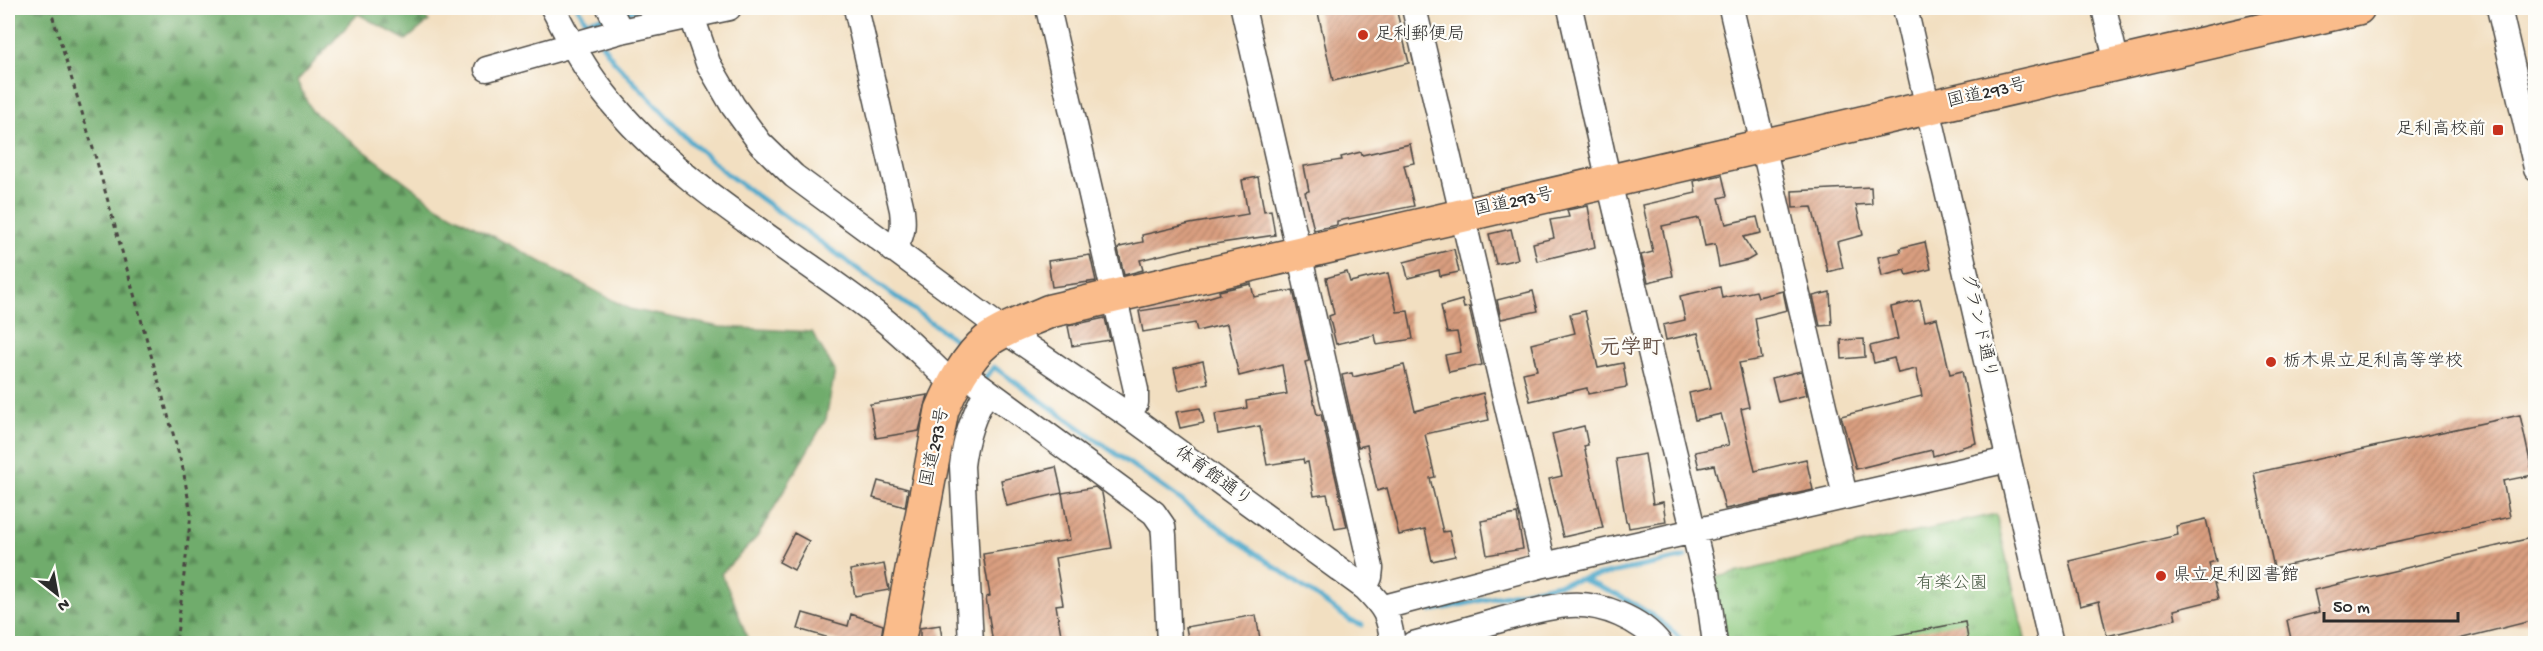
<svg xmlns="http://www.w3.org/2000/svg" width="2543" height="651" font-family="'Gochi Hand','Klee One',sans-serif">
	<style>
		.grass { fill: url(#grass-tufts); stroke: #5a7954; stroke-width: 1.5 }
		.forest { fill: url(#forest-firs); stroke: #4d6c4c; stroke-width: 1.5 }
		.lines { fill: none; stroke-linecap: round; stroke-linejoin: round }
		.stream { stroke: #4da9cb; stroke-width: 5 }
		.building { fill: url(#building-hatch) }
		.minor-casing { stroke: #494642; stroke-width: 27 }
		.highway-casing { stroke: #494642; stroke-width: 36 }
		.path { stroke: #494642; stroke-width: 3; stroke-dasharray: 4.5 4.5; stroke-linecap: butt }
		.minor { stroke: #fff; stroke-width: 24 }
		.highway { stroke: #fabc8b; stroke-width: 33 }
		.poi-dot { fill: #c8321e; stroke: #fdfcf7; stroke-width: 2 }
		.labels { text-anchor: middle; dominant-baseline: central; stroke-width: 4.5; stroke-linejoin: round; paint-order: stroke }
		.poi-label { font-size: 18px; fill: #2b2b2b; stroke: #fdfcf7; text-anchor: start }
		.street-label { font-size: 18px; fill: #2b2b2b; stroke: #fdfcf7 }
		.park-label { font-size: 18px; fill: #485a44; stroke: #fdfcf7 }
		.quarter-label { font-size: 21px; font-weight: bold; fill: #685449; stroke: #fdfcf7 }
	</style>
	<defs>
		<pattern id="grass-tufts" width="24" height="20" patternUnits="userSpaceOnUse" patternTransform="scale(1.5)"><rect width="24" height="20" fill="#8ac77d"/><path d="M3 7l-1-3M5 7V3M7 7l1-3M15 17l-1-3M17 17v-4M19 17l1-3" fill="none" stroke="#71a267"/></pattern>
		<pattern id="forest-firs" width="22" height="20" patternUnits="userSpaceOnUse" patternTransform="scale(1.5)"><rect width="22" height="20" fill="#6fac6c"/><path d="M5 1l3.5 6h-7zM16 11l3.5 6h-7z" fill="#5b8c59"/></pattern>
		<pattern id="building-hatch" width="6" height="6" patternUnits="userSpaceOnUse" patternTransform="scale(1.5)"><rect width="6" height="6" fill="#da9f80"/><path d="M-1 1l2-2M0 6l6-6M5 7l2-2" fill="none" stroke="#b18269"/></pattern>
	</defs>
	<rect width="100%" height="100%" fill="#fdfcf7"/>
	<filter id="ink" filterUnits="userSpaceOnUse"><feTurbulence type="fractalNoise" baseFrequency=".0167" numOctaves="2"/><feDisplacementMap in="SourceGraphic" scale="12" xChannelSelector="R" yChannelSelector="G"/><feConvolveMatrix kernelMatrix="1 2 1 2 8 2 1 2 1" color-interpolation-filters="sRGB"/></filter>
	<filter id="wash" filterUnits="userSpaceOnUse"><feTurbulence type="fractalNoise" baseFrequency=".008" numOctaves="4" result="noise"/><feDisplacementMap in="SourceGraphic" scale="24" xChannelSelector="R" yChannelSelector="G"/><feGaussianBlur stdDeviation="1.35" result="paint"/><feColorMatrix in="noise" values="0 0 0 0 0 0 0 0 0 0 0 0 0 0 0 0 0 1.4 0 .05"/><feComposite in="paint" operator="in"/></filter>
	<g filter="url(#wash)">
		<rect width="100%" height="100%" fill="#f2dfc1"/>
		<path class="grass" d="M1996 514 2026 643H1722L1713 578Z"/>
		<path class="forest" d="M8 8H414L429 21 406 40 358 14 297 81 312 111 437 206 629 309 720 327 812 332 835 371 826 419 757 537 721 574 733 599 749 643H8Z"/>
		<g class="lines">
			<path class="stream" d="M578 8 593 32
				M618 14 646 8
				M586 21 606 17
				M602 44 614 61 691 142 727 174 958 342
				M984 380 994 367 1351 621 1362 625
				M1580 579C1614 591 1661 616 1685 644
				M1431 611 1686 557"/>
		</g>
		<g id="blocks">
			<path class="building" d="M1317 8H1396L1409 63 1333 81Z
				M1410 144 1414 163 1404 165 1414 206 1337 221V225L1314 230 1305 192 1309 191 1304 166 1342 160 1341 157 1361 152 1362 155Z
				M1722 175 1727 196 1719 198 1726 224 1757 217 1761 233 1743 237 1755 256 1748 260 1719 267 1715 244 1705 246 1699 218 1662 226 1673 276 1648 282 1641 255 1653 252 1643 205 1696 193 1694 181Z
				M1258 177 1264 211 1271 210 1275 235 1194 247 1140 260 1143 270 1124 275 1118 249 1120 247 1143 242 1142 235 1190 224 1248 214 1242 180Z
				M1871 187 1872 204 1856 205 1863 235 1837 242 1843 268 1828 272 1812 207 1793 208 1792 191Z
				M1588 206 1595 247 1537 261 1533 243 1554 238 1550 220 1569 217 1567 210Z
				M1511 229 1518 259 1496 264 1489 234Z
				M1925 242 1931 269 1907 275 1905 270 1882 276 1878 257 1901 252 1900 248Z
				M1454 249 1459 272 1440 276 1439 270 1408 278 1404 262Z
				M1090 255 1096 281 1052 287 1048 261Z
				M1347 272 1350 282 1388 273 1397 312 1408 311 1413 339 1377 345 1375 335 1336 344 1329 316 1334 314 1326 278Z
				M1251 284 1254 297 1293 290 1309 361 1305 362 1317 415 1321 414 1347 527 1335 529 1327 494 1314 496 1308 462 1304 463 1303 459 1267 465 1260 426 1218 434 1215 414 1247 408 1246 401 1287 394 1282 365 1239 376 1227 324 1197 331 1195 323 1143 332 1139 311 1190 303 1220 294 1219 291Z
				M1720 287 1722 298 1756 291 1758 297 1783 291 1787 310 1755 318 1762 359 1739 363 1749 407 1741 409 1755 471 1806 459 1813 490 1725 509 1714 465 1699 468 1695 452 1729 445 1721 414 1695 420 1689 393 1711 388 1698 333 1666 340 1663 325 1685 320 1680 296Z
				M1533 291 1538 311 1501 319 1497 300Z
				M1830 292 1832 325 1820 326 1813 296Z
				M1462 300 1464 308 1469 307 1482 365 1449 372 1445 355 1461 352 1457 332 1447 333 1441 306Z
				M1920 300 1925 321 1937 318 1950 374 1962 371 1976 443 1933 456 1932 450 1856 469 1841 416 1922 396 1916 369 1898 373 1894 358 1874 363 1870 346 1898 339 1891 307Z
				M1585 311 1598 368 1623 363 1627 387 1588 394 1587 388 1530 401 1523 373 1537 370 1531 344 1575 333 1570 314Z
				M1105 318 1110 340 1072 346 1068 326Z
				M1864 339 1865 357 1842 359 1841 340Z
				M1203 361 1208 383 1179 390 1174 368Z
				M1404 365 1415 411 1483 393 1489 420 1425 434 1435 477 1430 478 1443 532 1449 531 1455 556 1432 561 1425 529 1399 535 1387 488 1377 491 1367 445 1358 447 1342 375 1352 373 1353 377Z
				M1801 371 1807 395 1778 402 1772 378Z
				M928 395 919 431 876 438 870 404Z
				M1200 408 1204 423 1180 428 1176 412Z
				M2520 415 2533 475 2503 481 2510 517 2274 568 2254 473Z
				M1584 426 1588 445 1584 446 1603 528 1563 537 1549 479 1562 476 1552 434Z
				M1645 454 1653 504 1663 502 1666 522 1629 528 1628 522H1626L1616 459Z
				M1056 467 1062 493 1007 506 1001 480Z
				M878 481 908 489 905 507 873 498Z
				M1095 487 1102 493 1112 548 1055 558 1063 604 1056 605 1062 641 1048 644H993L986 597 990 596 983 554 1070 540 1062 493Z
				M1517 514 1523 549 1487 555 1481 521Z
				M2206 519 2216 561 2209 563 2218 599 2174 610 2176 619 2107 636 2099 601 2080 606 2069 561 2178 535 2176 526Z
				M794 533 809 541 794 570 779 562Z
				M2535 537V620L2439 644H2292L2287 620 2319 612 2314 590Z
				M884 564 889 590 855 596 850 570Z
				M803 613 848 626 851 614 883 625 880 644H850L798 629Z
				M1256 615 1260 639 1234 644H1189L1186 627Z
				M1965 622 1969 644 1894 643 1893 636Z
				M940 625 943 644H920V628Z"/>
		</g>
	</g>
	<g filter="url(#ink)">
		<use href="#blocks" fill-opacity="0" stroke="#494642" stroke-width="1.5"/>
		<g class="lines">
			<g class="minor-casing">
				<path id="minor" d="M553 8C568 37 583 67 604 93 675 185 789 246 879 316 905 336 929 362 953 384
					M609 8 621 31
					M689 8 708 63 733 106 760 143 794 176 1006 332 1128 415 1365 588C1385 608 1389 615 1393 644
					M856 8 902 210C904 227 903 236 893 250
					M1048 8 1136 390V403L1128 415
					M1243 8 1371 568 1370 577 1365 588
					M1414 8 1544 565
					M1570 8 1609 182 1708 591 1715 644
					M1731 8 1845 496
					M1905 8 2051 644
					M2104 8 2117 64
					M2499 8 2536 168
					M487 69 621 31 729 8
					M962 372 1154 513 1163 526 1164 535 1169 644
					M1384 607 1544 565 2008 460
					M971 644 962 466C965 438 973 415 987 391
					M1413 644C1445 635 1476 627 1507 618 1527 613 1549 606 1570 605 1601 603 1641 619 1660 644"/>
			</g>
			<g class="highway-casing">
				<path id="highway" d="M898 644 942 410C951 388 968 356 987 341 1004 328 1030 320 1050 311L2358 8"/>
			</g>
			<path class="path" d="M50 8 95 155 183 469 191 514 176 644"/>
			<use href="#minor" class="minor"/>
			<use href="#highway" class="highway"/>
		</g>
	</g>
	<g class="poi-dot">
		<circle cx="1363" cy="35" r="6"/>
		<rect x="2492" y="124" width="12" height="12" rx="3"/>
		<circle cx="2271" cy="362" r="6"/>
		<circle cx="2161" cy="576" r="6"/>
	</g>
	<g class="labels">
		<g class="poi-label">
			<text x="1375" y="35">足利郵便局</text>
			<text x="2486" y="130" text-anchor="end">足利高校前</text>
			<text x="2283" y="362">栃木県立足利高等学校</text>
			<text x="2173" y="576">県立足利図書館</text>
		</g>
		<g class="street-label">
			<text transform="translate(1987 94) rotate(-13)">国道293号</text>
			<text transform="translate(1514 203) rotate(-12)">国道293号</text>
			<text transform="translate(1978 326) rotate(77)">グランド通り</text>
			<text transform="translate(936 447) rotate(-78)">国道293号</text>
			<text transform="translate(1213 477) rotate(36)">体育館通り</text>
		</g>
		<g class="park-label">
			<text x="1952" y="584">有楽公園</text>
		</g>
		<g class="quarter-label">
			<text x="1631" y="349">元学町</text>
		</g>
	</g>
	<rect width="2543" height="651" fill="none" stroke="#fdfcf7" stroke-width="30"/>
	<g transform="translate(57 594) rotate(149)" stroke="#fdfcf7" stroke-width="4.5" paint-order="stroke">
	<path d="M0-4.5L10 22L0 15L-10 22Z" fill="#2b2b2b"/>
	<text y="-9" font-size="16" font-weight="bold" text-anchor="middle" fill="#2b2b2b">N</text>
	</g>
	<path d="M2324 612v9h134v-9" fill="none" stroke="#2b2b2b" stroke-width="3"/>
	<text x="2333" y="612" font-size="18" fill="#2b2b2b" stroke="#fdfcf7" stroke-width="4.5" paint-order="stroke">50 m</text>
</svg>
